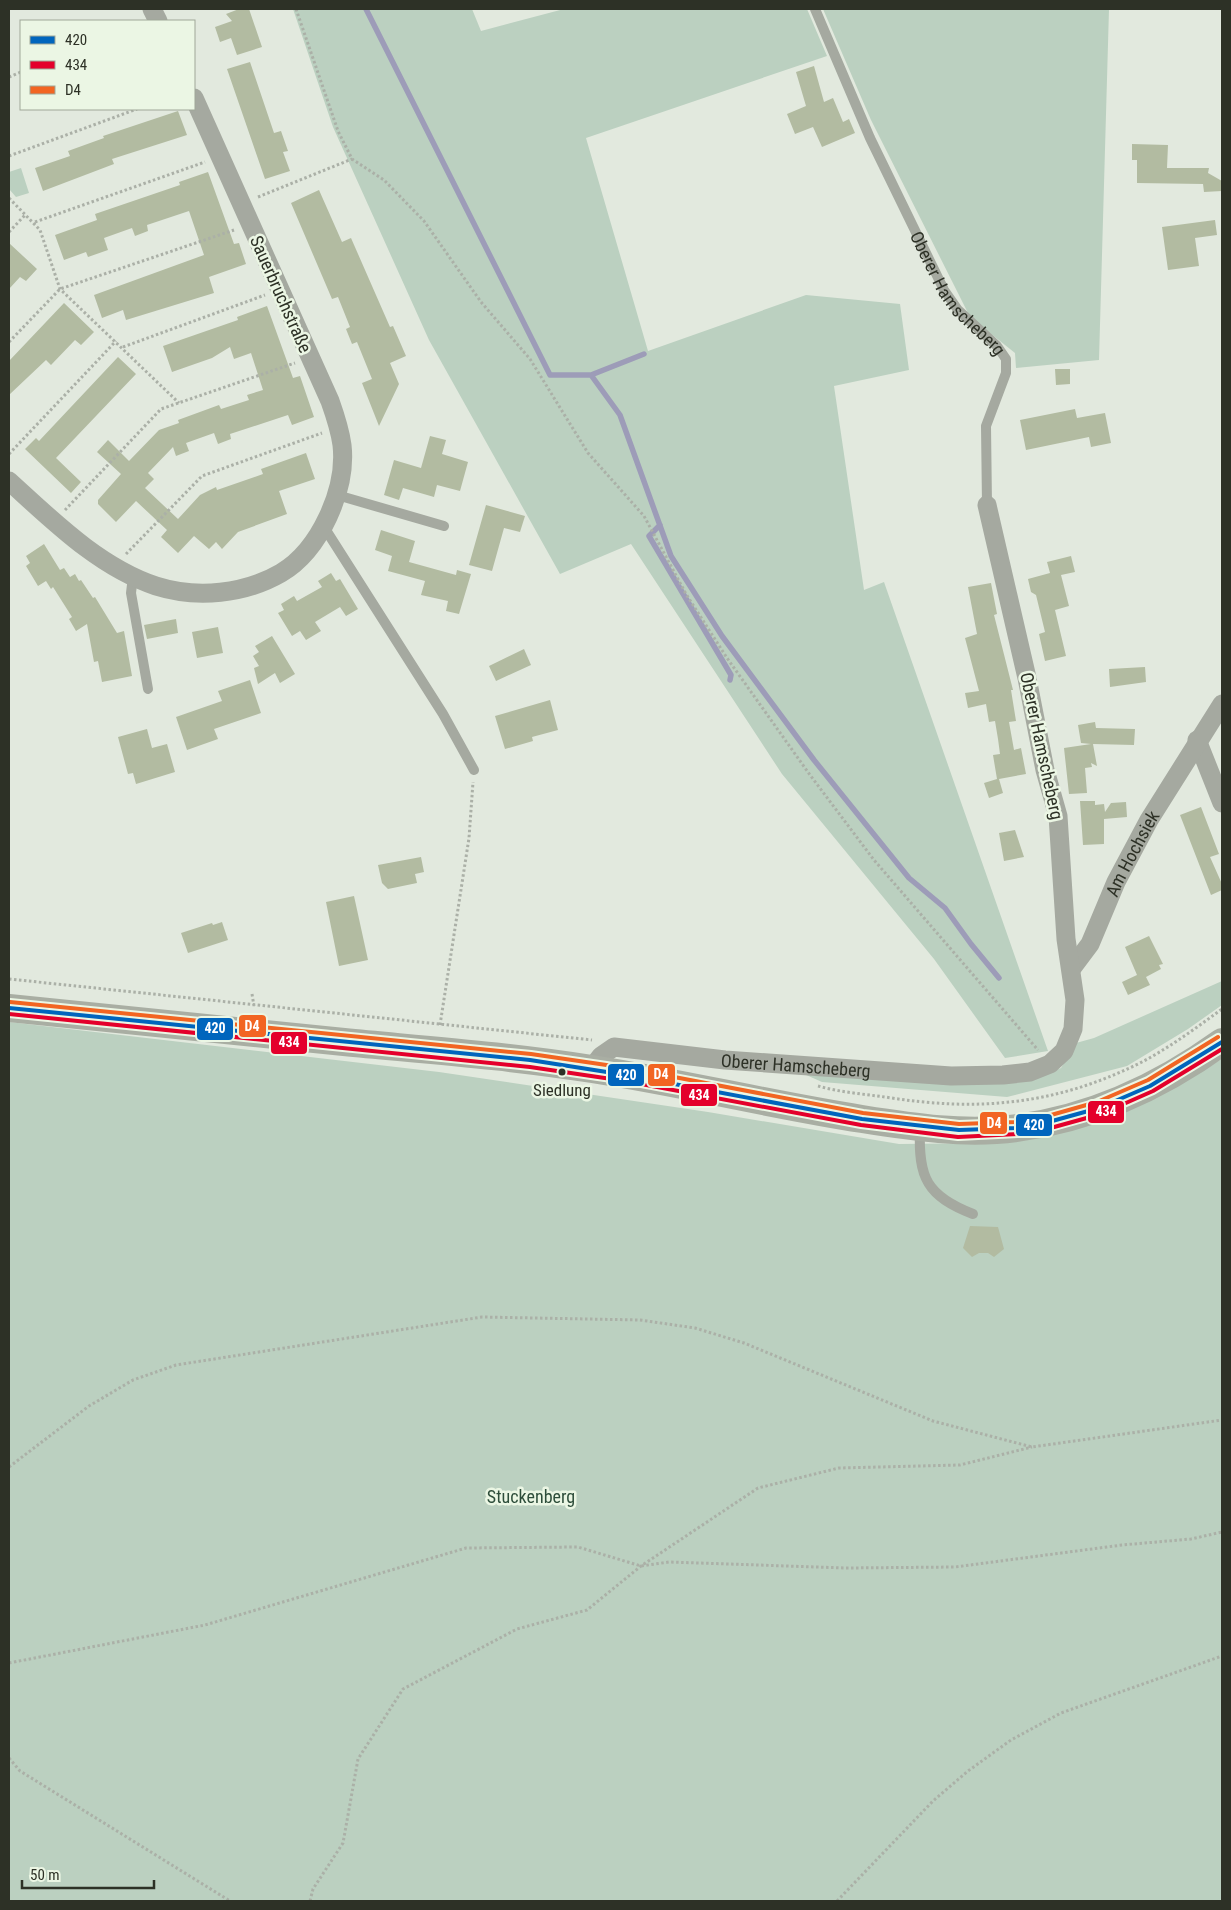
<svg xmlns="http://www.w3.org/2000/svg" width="1231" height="1910" font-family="'Roboto Condensed',sans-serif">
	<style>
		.green { fill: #bbd0c0 }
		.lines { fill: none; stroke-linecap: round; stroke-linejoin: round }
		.stream { stroke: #9d9cb8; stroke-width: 5.5 }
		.building { fill: #b2bba1 }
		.path { stroke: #abb0a7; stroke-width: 3; stroke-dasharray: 2.5 2.5; stroke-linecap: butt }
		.service { stroke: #a5a9a0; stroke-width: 10 }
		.minor { stroke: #a5a9a0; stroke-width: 19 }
		.secondary { stroke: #a9aea3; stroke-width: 28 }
		.bus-1-casing { stroke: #ebf6e4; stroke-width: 8 }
		.bus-2-casing { stroke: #ebf6e4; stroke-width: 8 }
		.bus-3-casing { stroke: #ebf6e4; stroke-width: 8 }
		.bus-1 { stroke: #0065bd; stroke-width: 4 }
		.bus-2 { stroke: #e4002b; stroke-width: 4 }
		.bus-3 { stroke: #f26522; stroke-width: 4 }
		.bus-dot { fill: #2d3126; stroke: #ebf6e4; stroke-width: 2 }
		.labels { text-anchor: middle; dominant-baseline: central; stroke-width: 5; stroke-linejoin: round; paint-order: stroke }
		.bus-label { font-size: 17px; fill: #2d3126; stroke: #ebf6e4 }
		.street-label { font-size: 18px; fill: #2d3126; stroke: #ebf6e4 }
		.park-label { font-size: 18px; fill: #2d4d3a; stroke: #ebf6e4 }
		.line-badge { stroke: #ebf6e4; stroke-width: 2 }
		.badge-label { font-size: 14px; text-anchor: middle; font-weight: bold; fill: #fff }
	</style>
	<rect width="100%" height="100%" fill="#e2e9de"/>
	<path class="green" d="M293 9H472L481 31 564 9H807L827 56 586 138 648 351 806 295 900 304 909 370 834 386 864 590 884 582 1048 1051 1005 1058 934 959 782 774 631 544 560 574 429 340 333 127Z
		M823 9H1109L1099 360 1016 368 1015 353 970 317 871 120Z
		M21 168 29 193 16 197 9 189V172Z
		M1222 981V1005L1188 1029 1127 1066 1007 1097 822 1082 795 1070 1037 1078 1061 1068 1076 1043 1094 1038Z
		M9 1022 439 1072 708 1112 899 1144 990 1143 1160 1095 1222 1059V1901H9Z"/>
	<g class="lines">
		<path class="stream" d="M366 9 550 375H591L620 415 671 556 722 636 814 760 909 878 945 908 971 944 999 978
			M591 375 644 354
			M660 525 649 536 731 675 730 680"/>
	</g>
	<path class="building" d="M239 9H249L262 47 237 55 231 38 220 42 215 27 232 21 226 14Z
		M250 62 274 133 281 131 288 151 283 152 290 171 265 179 227 69Z
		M814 66 824 102 833 98 843 122 849 119 855 133 822 147 813 127 795 134 787 114 806 106 796 72Z
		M178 111 187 135 112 159 114 164 43 191 35 168 70 156 68 151 104 138 103 136Z
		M1132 144 1168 145 1167 168H1209L1208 173 1222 181V191L1204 192 1203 184 1137 183V160H1132Z
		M208 172 234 244 239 243 246 264 209 277 214 293 126 320 123 310 102 318 94 295 204 255 189 211 147 225 148 231 135 236 132 228 104 238 108 250 88 257 86 252 64 260 55 235 97 220 95 214 180 185 179 182Z
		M319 190 342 242 351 238 390 327 393 326 406 356 390 363 399 384 379 426 362 383 372 379 357 342 352 344 346 329 350 327 338 297 332 299 291 203Z
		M1215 220 1217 235 1195 238 1199 266 1168 270 1162 227Z
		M9 243 37 269 26 281 20 277 9 289Z
		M64 303 94 332 81 345 75 340 51 365 46 360 9 395V361Z
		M267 306 293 378 300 376 314 417 292 425 288 415 230 434 231 439 218 444 214 433 186 443 189 451 176 456 173 447 148 473 154 479 145 488 178 519 200 495 216 487 217 490 263 474 261 469 306 453 315 479 279 491 287 514 238 532 222 549 216 542 209 549 194 536 178 553 161 537 167 530 136 501 116 522 98 504V500L121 474 97 452 108 440 129 461 159 430 179 423 178 420 219 405 221 409 249 400 247 395 263 390 251 353 234 359 230 347 212 358 172 372 163 346 238 320 237 317Z
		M118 357 136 374 56 458 81 482 71 493 25 449 36 438 39 441Z
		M1055 369H1070V384L1056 385Z
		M1075 409 1077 418 1105 413 1111 443 1091 447 1089 437 1026 450 1020 420Z
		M430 436 446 440 442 454 468 462 460 491 437 485 434 497 403 488 399 500 384 495 394 460 421 468Z
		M486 505 525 516 520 532 504 528 492 571 469 565Z
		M381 530 415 541 409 562 456 575 457 570 471 574 459 614 446 611 448 601 421 595 425 581 388 571 392 556 375 550Z
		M44 544 60 570 64 568 70 577 75 574 79 581 81 580 93 598 95 597 117 633 124 631 132 676 102 682 98 661 94 662 87 624 76 631 69 619 72 617 53 587 51 589 46 581 38 586 26 566 30 563 26 556Z
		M1071 556 1075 572 1061 575 1069 606 1055 610 1066 656 1045 661 1039 634 1045 632 1036 595 1031 592 1028 579 1050 573 1047 562Z
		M331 573 336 581 340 579 358 609 346 616 340 607 315 622 321 631 306 640 300 631 292 636 278 613 284 610 281 604 294 596 297 601 322 587 318 581Z
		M991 583 997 614 994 615 1013 690H1011L1016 721 1009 722 1014 750 1021 748 1026 774 999 779 1003 793 989 798 984 783 997 779 993 755 1000 754 998 739 995 721 989 722 986 704 968 708 965 693 979 691 965 638 977 634 968 587Z
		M176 619 178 633 147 639 144 625Z
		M218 627 223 653 197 658 192 632Z
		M272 636 295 674 280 683 275 673 258 684 254 668 259 666 253 656 259 652 255 646Z
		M524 649 531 665 496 681 489 666Z
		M1145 667 1146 682 1110 687 1109 669Z
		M250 680 261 713 214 729 218 739 187 750 176 717 222 701 218 691Z
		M550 700 558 730 532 737 533 741 505 749 495 716Z
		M1095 722 1096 728 1135 729 1134 745 1093 744 1097 766 1091 763 1092 767 1085 768 1087 793 1069 794 1064 748 1091 744 1081 743 1078 725Z
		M147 729 152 748 167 744 175 772 136 784 133 773 128 774 118 737Z
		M1080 801H1095V805L1104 804 1105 812 1111 803 1126 802 1127 817 1104 819V844L1083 845Z
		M1201 807 1219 854 1210 857 1222 884V890L1211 895 1180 815Z
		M1015 830 1024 857 1004 861 999 833Z
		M421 857 424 872 415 874 417 883 388 889 382 883 378 865Z
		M354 896 368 960 339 966 326 902Z
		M222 922 228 940 188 953 181 933 212 923 213 925Z
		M1149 936 1163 964 1159 965 1161 969 1146 977 1150 985 1128 995 1122 982 1137 975 1125 947Z
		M970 1226 998 1227 1004 1249 994 1257 988 1253H979L972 1257 963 1248Z"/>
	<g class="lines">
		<path class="path" d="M296 9 338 131 352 159 384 180 424 221 481 302 530 359 588 453 644 516 686 594 727 658 810 775 874 860 1038 1050
			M9 77 21 72
			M9 156 137 109
			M258 197 352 159
			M9 198 40 230 60 289 179 403
			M35 222 205 162
			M9 232 26 214
			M9 342 60 289 234 230
			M123 347 265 295
			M9 454 116 341
			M65 510 161 409 295 363
			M126 554 202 476 322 433
			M9 979 592 1040
			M252 994 254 1006
			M440 1025 469 838 473 782
			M818 1086C839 1092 863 1094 885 1097 978 1112 1055 1105 1140 1063 1169 1048 1196 1028 1222 1009
			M9 1467 89 1406 133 1380 176 1365 482 1317 640 1320 695 1328 744 1343 933 1421 1032 1447 1222 1420
			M9 1663 205 1625 466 1548 578 1547 641 1566 669 1562 846 1568 955 1567 1122 1545 1191 1539 1222 1532
			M9 1758 20 1771 230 1901
			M310 1901 313 1889 343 1843 358 1759 403 1689 517 1629 587 1610 641 1566 758 1488 839 1468 960 1465 1032 1447
			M837 1901 933 1801 968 1771 1011 1740 1061 1713 1222 1656"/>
		<g class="service">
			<path id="s1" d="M815 9 870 138 944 290 958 310 997 346 1006 359V373L986 426 987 505"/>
			<path d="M337 495 444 526"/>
			<path d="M324 527 443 714 474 770"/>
			<path d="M133 576 131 593 148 689"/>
			<path d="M920 1129C918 1178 927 1196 973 1214"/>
		</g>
		<g class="minor">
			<path d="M152 9 158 21"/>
			<path d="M9 481C53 521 99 567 156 586 197 599 245 594 281 573 320 550 347 489 342 445 340 430 335 415 330 401L194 98"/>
			<path d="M1197 740 1222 803"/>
			<path id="s2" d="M1072 968 1090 944 1116 882 1149 820 1222 704"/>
			<path id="s3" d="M591 1069 601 1056 614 1047 725 1060 951 1076 1003 1075 1030 1072 1050 1064 1064 1051 1073 1029 1075 1000 1066 939 1058 816 1045 770 1027 678 987 505"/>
		</g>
		<path class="secondary" d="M9 1008C121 1019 232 1031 344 1042 427 1050 510 1056 592 1069 683 1083 772 1105 862 1119 913 1127 965 1135 1017 1128 1093 1118 1161 1086 1222 1042"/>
		<g class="bus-1-casing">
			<path id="bus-1" d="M9 1008 530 1060 626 1075 862 1119 959 1130 1017 1128 1045 1123 1099 1108 1150 1086 1222 1042"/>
		</g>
		<g class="bus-2-casing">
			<path id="bus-2" d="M9 1014 530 1067 625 1081 861 1125 958 1137 1018 1134 1047 1129 1101 1114 1153 1091 1222 1049"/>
		</g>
		<g class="bus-3-casing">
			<path id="bus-3" d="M10 1002 531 1054 627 1068 863 1113 959 1124 1016 1122 1044 1117 1097 1102 1148 1080 1218 1037"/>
		</g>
		<use href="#bus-1" class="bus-1"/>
		<use href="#bus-2" class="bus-2"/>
		<use href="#bus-3" class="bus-3"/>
	</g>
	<circle class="bus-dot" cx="562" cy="1072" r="4.5"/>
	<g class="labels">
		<g class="bus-label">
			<text x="562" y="1090">Siedlung</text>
		</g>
		<g class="street-label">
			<text stroke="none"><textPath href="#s1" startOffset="320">Oberer Hamscheberg</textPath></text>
			<text transform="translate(281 294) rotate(66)">Sauerbruchstraße</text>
			<text transform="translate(1042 746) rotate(78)">Oberer Hamscheberg</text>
			<text stroke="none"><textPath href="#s2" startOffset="130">Am Hochsiek</textPath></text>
			<text stroke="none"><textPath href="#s3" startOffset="215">Oberer Hamscheberg</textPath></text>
		</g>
		<g class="park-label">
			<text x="531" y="1496">Stuckenberg</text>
		</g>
	</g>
	<g class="line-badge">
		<rect x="238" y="1014" width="29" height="24" rx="5" fill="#f26522"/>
		<rect x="196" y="1017" width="38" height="24" rx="5" fill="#0065bd"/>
		<rect x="270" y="1031" width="38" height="24" rx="5" fill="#e4002b"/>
		<rect x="647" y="1063" width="29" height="24" rx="5" fill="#f26522"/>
		<rect x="607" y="1063" width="38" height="24" rx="5" fill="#0065bd"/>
		<rect x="680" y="1083" width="38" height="24" rx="5" fill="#e4002b"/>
		<rect x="1087" y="1100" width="38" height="24" rx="5" fill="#e4002b"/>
		<rect x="979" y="1111" width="29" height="24" rx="5" fill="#f26522"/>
		<rect x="1015" y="1113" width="38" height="24" rx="5" fill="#0065bd"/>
	</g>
	<g class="badge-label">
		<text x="252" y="1031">D4</text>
		<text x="215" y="1033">420</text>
		<text x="289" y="1047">434</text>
		<text x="661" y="1079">D4</text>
		<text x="626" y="1080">420</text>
		<text x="699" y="1100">434</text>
		<text x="1106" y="1116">434</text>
		<text x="994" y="1128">D4</text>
		<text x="1034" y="1130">420</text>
	</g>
	<rect width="1231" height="1910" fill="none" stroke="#2d3126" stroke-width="20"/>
	<rect x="20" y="20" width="175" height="90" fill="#ebf6e4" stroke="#9fa798"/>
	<rect x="30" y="36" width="25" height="8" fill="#0065bd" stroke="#9fa798"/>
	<text x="65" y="45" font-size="15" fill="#2d3126">420</text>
	<rect x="30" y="61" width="25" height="8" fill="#e4002b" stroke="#9fa798"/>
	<text x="65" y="70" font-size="15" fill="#2d3126">434</text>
	<rect x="30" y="86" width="25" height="8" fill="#f26522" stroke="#9fa798"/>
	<text x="65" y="95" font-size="15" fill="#2d3126">D4</text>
	<path d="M22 1880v8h132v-8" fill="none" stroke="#2d3126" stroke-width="2.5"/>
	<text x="30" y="1880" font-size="15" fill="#2d3126" stroke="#ebf6e4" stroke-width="4" paint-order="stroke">50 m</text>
</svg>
